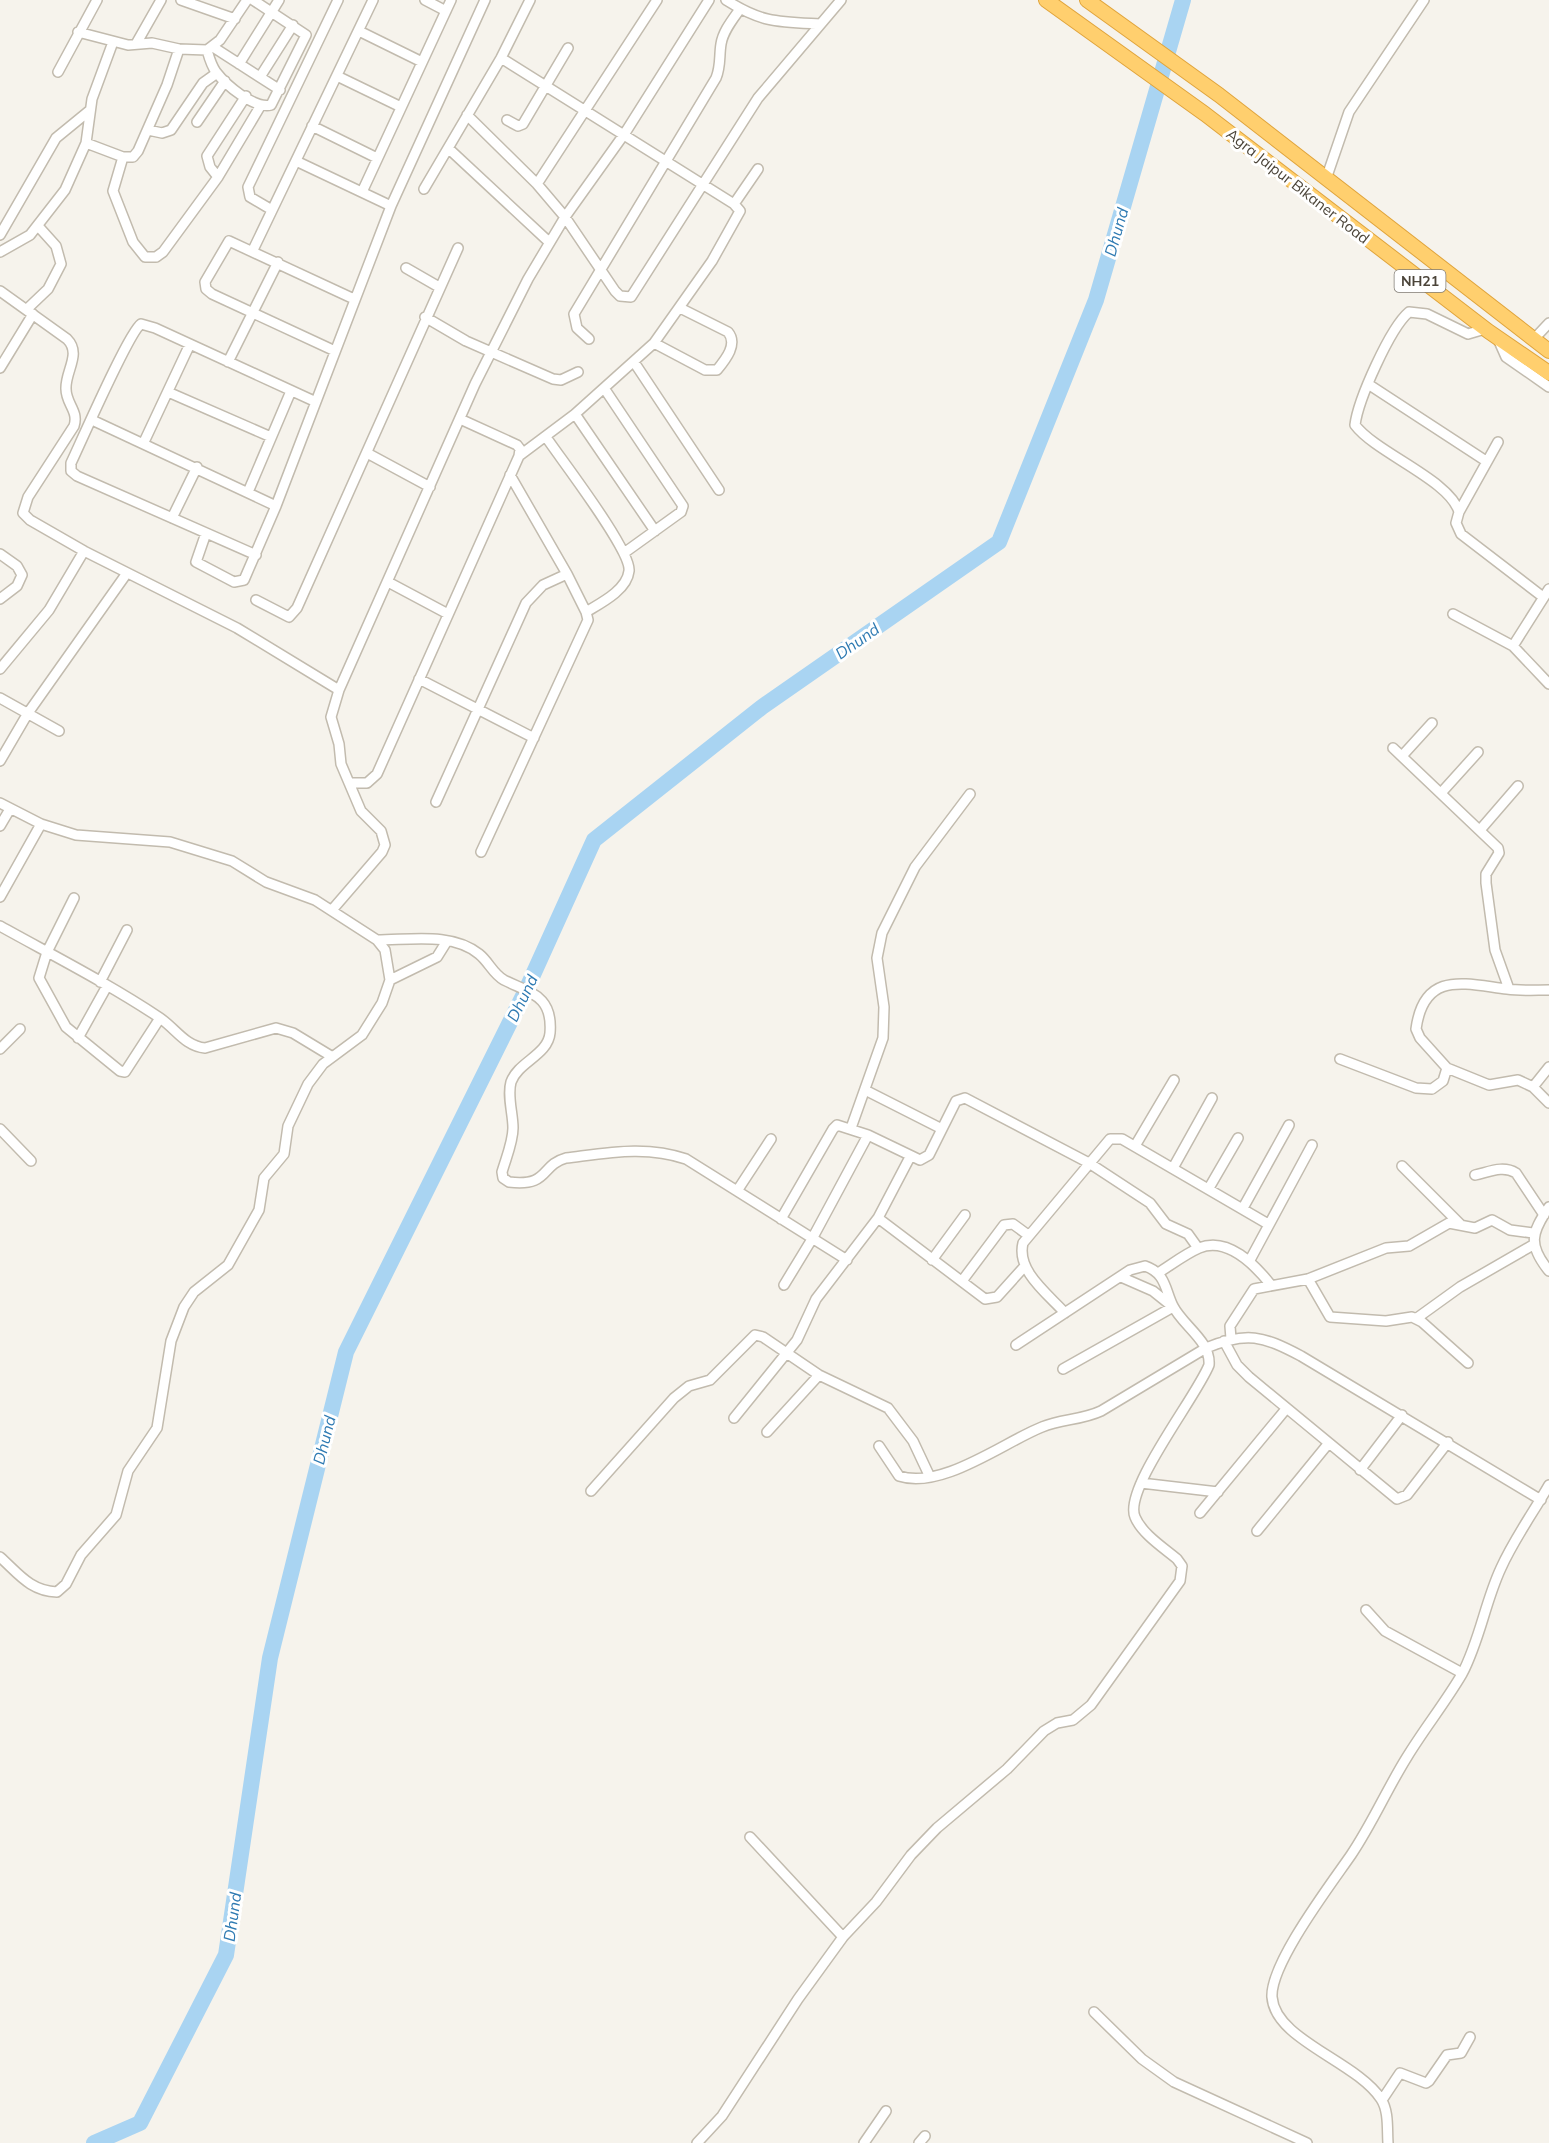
<svg xmlns="http://www.w3.org/2000/svg" width="1549" height="2143" font-family="Mulish,sans-serif">
	<style>
		.lines { fill: none; stroke-linecap: round; stroke-linejoin: round }
		.river { stroke: #a9d4f2; stroke-width: 16 }
		.minor-casing { stroke: #c2bbae; stroke-width: 12 }
		.highway-casing { stroke: #e0a43c; stroke-width: 16 }
		.minor { stroke: #fff; stroke-width: 9 }
		.highway { stroke: #ffcf6e; stroke-width: 14 }
		.labels { text-anchor: middle; dominant-baseline: central; stroke-width: 6; stroke-linejoin: round; paint-order: stroke }
		.shield { fill: #fff; stroke: #817c74; stroke-width: 1.5 }
		.shield-label { font-size: 14px; font-weight: bold; fill: #4b4439 }
		.street-label { font-size: 15px; fill: #4b4439; stroke: #fff }
		.water-label { font-size: 16px; font-style: italic; fill: #2e7ab2; stroke: #fff }
	</style>
	<rect width="100%" height="100%" fill="#f6f3ec"/>
	<g class="lines">
		<path class="river" d="M94 2143 140 2123 226 1955 270 1658 346 1352 527 988 594 840 762 707 999 542 1096 300 1183 0"/>
		<g class="minor-casing">
			<path id="minor" d="M181 0 235 19
				M425 0 446 11
				M726 0C762 23 778 22 820 24
				M359 31 422 62
				M78 32 128 45 152 43 179 49 207 50 220 40 247 0
				M136 44 161 0
				M213 47 280 90
				M207 50C209 57 211 65 216 72 226 85 254 109 271 105L306 35 253 0
				M501 58 734 204 740 211 712 261 654 343 575 414 519 456
				M239 64 279 0
				M58 72 97 0
				M337 76 401 107
				M260 77 293 25
				M467 115 537 184 565 217 615 291 620 296 631 297 758 98 841 0
				M507 120 518 126 523 124 568 48
				M197 122 225 81
				M312 126 377 158
				M148 130 162 133 171 130 203 83 217 73
				M86 143 123 157H133L138 151 167 85 179 49
				M448 148 549 242
				M123 157 113 191 133 242 145 257H156L163 252 218 177 261 105
				M296 161 391 206
				M218 177 210 167 207 156 246 96
				M1326 179 1349 112 1424 0
				M537 184 657 0
				M424 189 501 58 530 0
				M362 192 451 0
				M734 204 758 169
				M272 210 250 197 248 187 338 0
				M0 235 56 138 89 111
				M253 250 373 0
				M0 252 30 235 65 190 86 143 92 99 113 42
				M406 268 439 287
				M0 291 67 339C82 354 65 371 66 389 66 404 79 411 74 426L28 497 23 513 30 520 84 551 237 628 339 690
				M27 309 48 289 61 264 56 246 38 226
				M425 317 466 341 553 379 561 380 578 372
				M1485 329 1468 334 1427 314 1409 312C1390 328 1358 400 1355 425 1376 453 1450 480 1459 512L1456 523 1461 534 1543 597
				M589 339 577 328 574 314 716 78C721 66 719 56 721 44 723 31 733 19 740 9
				M1498 339 1506 357 1549 387
				M1537 341 1533 340 1549 323
				M654 343 705 370H717C726 359 738 344 728 332L680 308
				M335 351 212 294 206 289 205 282 229 241 354 299
				M228 362 278 262
				M634 362 719 490
				M0 368 33 314
				M1368 384 1486 461
				M604 388 683 506 681 512 624 553
				M168 392 271 437
				M575 414 655 531
				M92 420 276 506
				M546 437C560 458 632 551 629 571 627 590 601 603 586 612
				M144 442 190 344
				M367 453 430 487
				M248 492 291 391
				M1459 512 1498 442
				M172 518 197 467
				M206 533 196 562 234 582 244 580 276 506 391 206 485 0
				M0 554 17 566 22 575 17 586 0 599
				M256 555 77 476 71 471V463C81 442 129 332 141 324L155 328 314 401
				M388 582 448 614
				M256 600 289 617 297 608 458 248
				M1453 614 1513 646 1549 684
				M1513 646 1549 589
				M0 669 49 610 84 551
				M419 679 534 738
				M0 698 59 731
				M1393 748 1498 848 1499 853 1486 874V883L1495 950 1509 989
				M1402 756 1432 723
				M0 761 28 713 127 573
				M349 783H367L377 774 519 456 520 449 517 445 460 419
				M1441 793 1478 752
				M436 802 526 603 543 585 567 574
				M0 803 41 824 76 835 170 842 232 861 266 882 315 900 377 940 385 950 390 980 382 1003 362 1035 323 1064 308 1084 288 1126 284 1154 264 1178 259 1210 228 1265 194 1292 184 1307 171 1341 157 1428 128 1471 116 1515 81 1555 66 1584 57 1592C30 1591 18 1573 0 1557
				M0 826 10 809
				M1480 830 1518 786
				M481 852 588 620 586 612 567 574 510 475
				M0 897 41 824
				M74 898 47 952 39 978 66 1027 120 1071 125 1072 160 1018
				M332 910 382 852 385 845 381 831 361 811 341 764 339 744 331 717 339 690 475 384 528 279 565 217 625 133 709 0
				M0 926C54 956 109 984 160 1018 176 1029 185 1046 205 1048L276 1028 293 1033 331 1056
				M377 940C410 940 452 932 479 954 489 962 493 974 504 980 530 993 553 995 550 1033 548 1055 518 1062 511 1082 507 1096 513 1113 513 1128 513 1142 506 1158 502 1172L503 1178 509 1182C550 1187 540 1165 566 1158 607 1153 646 1145 686 1159L847 1260
				M390 980 437 957 447 941
				M100 982 127 930
				M78 1038 107 986
				M0 1049 20 1029
				M1340 1059 1416 1088 1432 1089 1443 1081 1447 1068 1420 1038 1416 1029C1424 970 1465 984 1507 989 1521 991 1535 990 1549 990
				M1447 1068 1489 1085 1518 1080 1533 1087 1549 1103
				M1533 1087 1549 1067
				M865 1090 942 1129
				M851 1128 883 1038 884 1007 877 958 882 933 915 867 970 794
				M0 1129 31 1161
				M1135 1146 1174 1080
				M1402 1166 1460 1224
				M1173 1168 1212 1098
				M1475 1175C1489 1172 1503 1165 1516 1173L1544 1215
				M1209 1188 1238 1138
				M737 1191 771 1139
				M1549 1207C1531 1233 1528 1245 1549 1271
				M1243 1208 1289 1125
				M878 1218 985 1299 997 1297 1024 1267
				M781 1219 833 1129 837 1125 868 1135 920 1160 929 1155 956 1101 965 1098 1089 1163 1150 1203 1166 1224 1188 1234 1198 1248
				M932 1260 965 1215
				M1250 1260 1312 1145
				M1158 1273C1171 1265 1185 1254 1199 1248 1228 1236 1255 1265 1271 1285
				M1308 1279 1330 1317 1386 1321 1412 1317 1422 1322 1468 1363
				M962 1281 1004 1225 1013 1224 1028 1235
				M784 1285 812 1239 868 1135
				M1065 1313C1048 1294 1016 1271 1023 1243L1110 1139H1122L1268 1224
				M1417 1318 1460 1287 1533 1245
				M1231 1339 1230 1326 1254 1289 1308 1279 1386 1248 1409 1246 1449 1223 1475 1228 1492 1220 1510 1230 1533 1233
				M1224 1341 1237 1365 1249 1377 1397 1499 1407 1495 1448 1442
				M1063 1369 1173 1307 1153 1291 1121 1277
				M734 1418 797 1340 816 1299 878 1218 910 1157
				M767 1432 819 1375
				M879 1446 899 1476C942 1490 1004 1442 1042 1427 1061 1419 1082 1420 1101 1411L1206 1348C1247 1331 1263 1336 1301 1356L1541 1500
				M1360 1470 1402 1415
				M1141 1483 1218 1492
				M591 1491 674 1398 689 1386 710 1380 755 1335 763 1337 819 1375 888 1408 913 1441 929 1475
				M1200 1513 1286 1409
				M1257 1531 1328 1444
				M1366 1610 1385 1631 1462 1673
				M750 1837 843 1937
				M1094 2012 1142 2059 1174 2082 1307 2143
				M1382 2100 1400 2073 1426 2083 1429 2081 1447 2055 1461 2053 1470 2037
				M697 2143 722 2116 798 1999 843 1937 876 1902 911 1855 937 1828 1007 1769 1044 1731 1057 1723 1073 1720 1091 1705 1180 1581 1182 1566 1177 1559C1164 1548 1142 1534 1135 1517 1123 1489 1197 1396 1209 1365 1211 1341 1183 1326 1173 1306 1165 1290 1166 1273 1145 1266L1130 1270 1016 1345
				M864 2143 886 2111
				M919 2143 925 2136
				M1388 2143C1387 2129 1389 2111 1381 2099 1356 2061 1275 2040 1272 1997 1270 1964 1331 1884 1351 1855 1372 1824 1387 1789 1407 1757 1424 1729 1445 1703 1462 1674 1480 1640 1485 1602 1501 1568 1514 1539 1533 1513 1549 1485"/>
		</g>
		<g class="highway-casing">
			<path id="highway" d="M1046 0 1205 114 1488 331 1549 373
				M1087 0 1219 95 1549 351"/>
		</g>
		<use href="#minor" class="minor"/>
		<use href="#highway" class="highway"/>
	</g>
	<g class="labels">
		<rect class="shield" x="1394.5" y="270" width="51" height="22" rx="4.5"/>
		<g class="shield-label">
			<text x="1420" y="281">NH21</text>
		</g>
		<g class="street-label">
			<text transform="translate(1298 186) rotate(38)">Agra Jaipur Bikaner Road</text>
		</g>
		<g class="water-label">
			<text transform="translate(1116 232) rotate(-74)">Dhund</text>
			<text transform="translate(857 641) rotate(-35)">Dhund</text>
			<text transform="translate(522 998) rotate(-64)">Dhund</text>
			<text transform="translate(324 1440) rotate(-76)">Dhund</text>
			<text transform="translate(232 1917) rotate(-82)">Dhund</text>
		</g>
	</g>
</svg>
